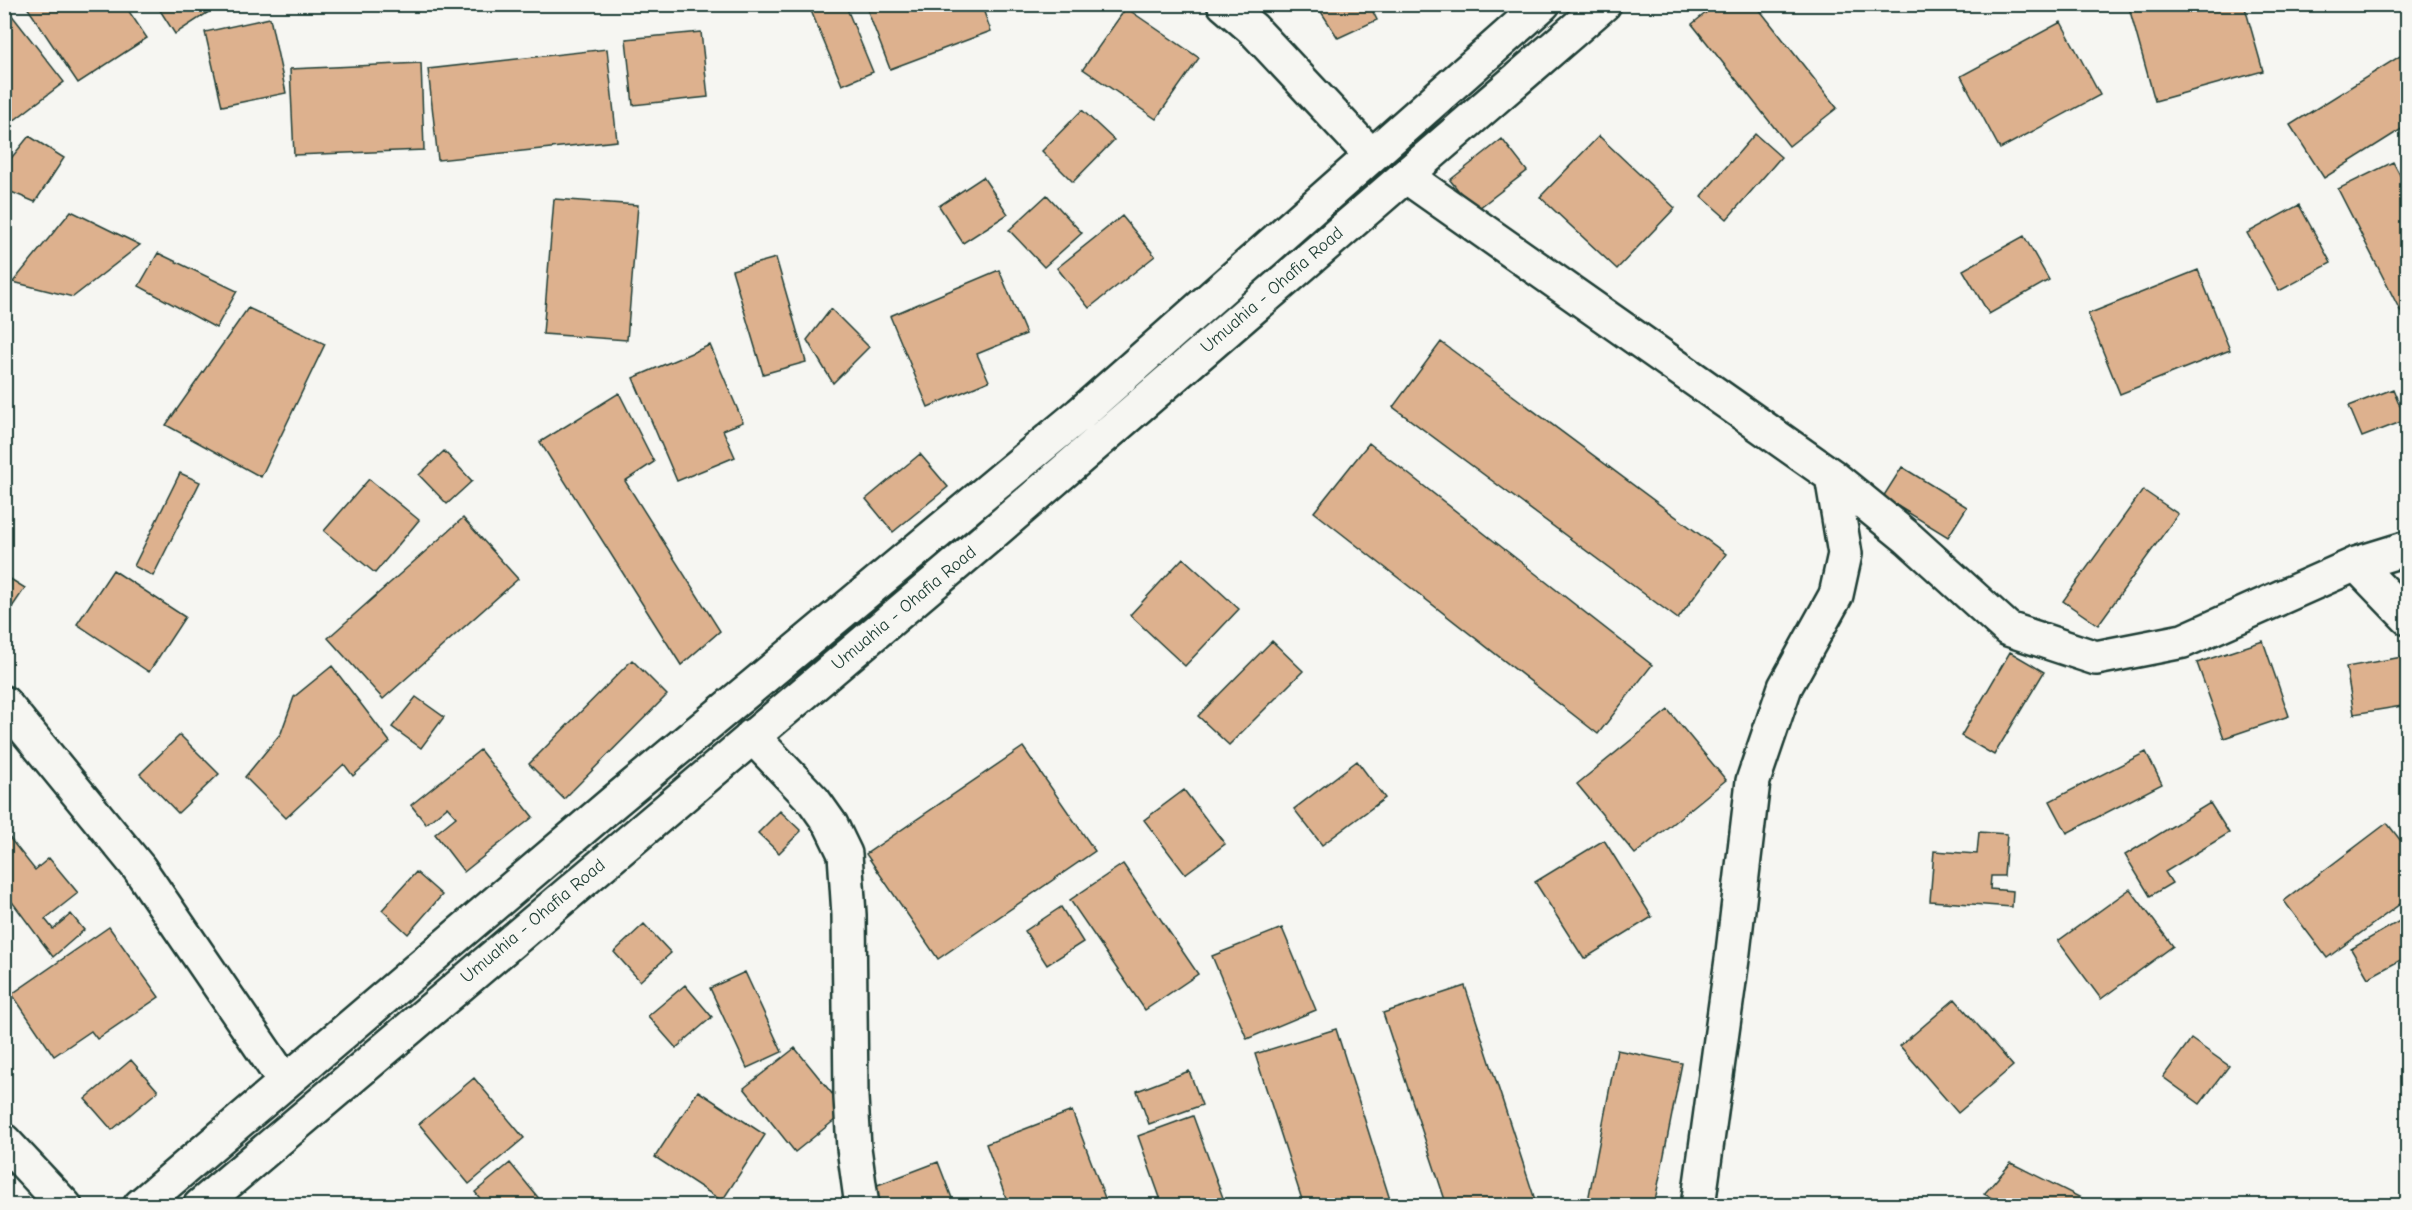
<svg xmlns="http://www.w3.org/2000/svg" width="2412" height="1210" font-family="'Comic Neue',sans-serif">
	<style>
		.building { fill: #ddb18e; stroke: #1f3d34; stroke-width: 1.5 }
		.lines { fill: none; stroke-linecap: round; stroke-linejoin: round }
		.minor-casing { stroke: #1f3d34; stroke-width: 38 }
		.secondary-casing { stroke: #1f3d34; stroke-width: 38 }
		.minor { stroke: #f6f6f2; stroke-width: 33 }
		.secondary { stroke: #f6f6f2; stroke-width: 33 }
		.labels { text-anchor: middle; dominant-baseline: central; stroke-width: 4.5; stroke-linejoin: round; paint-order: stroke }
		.street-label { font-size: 18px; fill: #1f3d34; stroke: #f6f6f2 }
	</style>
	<rect width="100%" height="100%" fill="#f6f6f2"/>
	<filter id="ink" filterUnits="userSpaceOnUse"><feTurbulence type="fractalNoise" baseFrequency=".0167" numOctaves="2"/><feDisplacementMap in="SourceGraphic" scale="12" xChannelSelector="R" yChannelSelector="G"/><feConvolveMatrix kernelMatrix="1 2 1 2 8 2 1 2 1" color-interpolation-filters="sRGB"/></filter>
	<g filter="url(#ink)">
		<path class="building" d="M25 4H124L147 38 78 83Z
			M156 4H221L175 34Z
			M845 4 873 72 842 85 809 6Z
			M879 4H981L991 31 890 69 867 9Z
			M1009 4H1043L1011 12Z
			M1316 4H1369L1377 20 1338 38Z
			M1717 4H1755L1837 108 1789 146 1692 24Z
			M2128 4H2244L2263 71 2155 101Z
			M1126 8 1199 58 1156 119 1083 69Z
			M7 9 64 82 4 128V11Z
			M270 18 286 93 222 106 205 32Z
			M2061 22 2100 95 2000 149 1961 76Z
			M701 32 708 97 633 105 626 39Z
			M607 49 617 141 438 160 428 69Z
			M2408 51V125L2324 178 2290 125Z
			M421 63 424 150 294 155 290 69Z
			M1082 110 1114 140 1073 182 1042 151Z
			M1755 134 1781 157 1727 219 1701 196Z
			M29 136 64 158 35 202 4 189V167Z
			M1599 136 1675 208 1617 269 1540 197Z
			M1502 139 1527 171 1475 211 1450 180Z
			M2393 162 2408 190V326L2338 189Z
			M983 177 1008 214 963 243 939 206Z
			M1047 195 1082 233 1044 267 1009 230Z
			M554 199 638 205 627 340 543 334Z
			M2299 205 2331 263 2279 291 2247 233Z
			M71 211 140 245 73 297 13 282Z
			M1122 216 1155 256 1089 308 1057 268Z
			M2024 236 2049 280 1989 314 1963 270Z
			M158 253 237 291 216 328 139 286Z
			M776 258 806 362 763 374 732 270Z
			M999 270 1026 334 977 354 989 381 928 407 890 316Z
			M2198 270 2230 350 2120 394 2088 314Z
			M248 308 325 344 261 477 166 425Z
			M831 309 869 347 833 383 807 340Z
			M1441 342 1726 554 1678 619 1393 407Z
			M710 345 743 422 723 430 735 457 677 481 633 378Z
			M2393 389 2406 420 2362 437 2349 406Z
			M619 393 654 462 625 481 720 631 681 665 540 442Z
			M1369 443 1652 665 1598 734 1314 512Z
			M444 451 472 481 447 504 419 475Z
			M920 454 948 487 893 532 866 499Z
			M1902 467 1967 507 1948 537 1883 497Z
			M180 473 200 482 153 576 134 566Z
			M369 479 419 520 375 573 324 531Z
			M2143 490 2178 514 2098 625 2063 601Z
			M463 518 518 579 383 699 328 638Z
			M1183 558 1239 609 1185 666 1130 615Z
			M113 570 185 617 149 672 77 624Z
			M4 575 25 588 4 619Z
			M1272 641 1303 671 1229 745 1198 716Z
			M2263 641 2289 716 2224 738 2197 663Z
			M2010 652 2044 672 1994 755 1961 736Z
			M2408 656V705L2354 714 2346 667Z
			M632 660 667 695 564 799 529 764Z
			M332 666 390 742 353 776 344 764 286 818 245 777 281 733 294 697Z
			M416 697 444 717 421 748 392 727Z
			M1668 710 1726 780 1635 854 1577 784Z
			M180 735 219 774 178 813 140 774Z
			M1023 747 1095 851 938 959 866 854Z
			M480 750 533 817 464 872 435 834 456 817 447 807 426 824 411 805Z
			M2146 752 2162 784 2067 833 2050 801Z
			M1357 761 1385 798 1322 845 1294 809Z
			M1184 790 1225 844 1185 874 1144 820Z
			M2210 803 2229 833 2165 872 2172 883 2150 896 2125 855Z
			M780 811 801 831 779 853 758 833Z
			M2387 823 2408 850V898L2327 958 2284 901Z
			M4 831 35 870 49 858 78 893 45 919 53 929 71 914 84 930 53 957 4 891Z
			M1979 832 2007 834 2004 876H1991L1990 889 2013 891 2012 907 1930 901 1934 851 1977 854Z
			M1604 840 1652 917 1584 959 1535 882Z
			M1123 864 1198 974 1145 1010 1070 900Z
			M416 872 442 895 408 934 382 910Z
			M2130 889 2173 946 2101 999 2058 941Z
			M1061 907 1083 942 1047 965 1025 931Z
			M2408 916V956L2368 978 2351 949Z
			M644 924 671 953 640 981 614 952Z
			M109 927 159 997 97 1039 91 1031 54 1056 12 994Z
			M1282 928 1316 1010 1247 1039 1212 956Z
			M745 972 782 1052 747 1068 710 988Z
			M685 985 712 1017 676 1048 648 1016Z
			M1465 986 1537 1206H1447L1383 1013Z
			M1955 999 2013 1066 1958 1113 1900 1046Z
			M1336 1029 1392 1206H1304L1255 1054Z
			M2191 1039 2229 1066 2200 1104 2163 1077Z
			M795 1048 846 1111 795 1152 744 1088Z
			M1617 1050 1682 1063 1654 1206H1587Z
			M131 1060 158 1091 112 1130 85 1099Z
			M1189 1071 1202 1105 1149 1124 1137 1091Z
			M474 1078 524 1138 469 1184 419 1124Z
			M698 1091 765 1135 722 1201 655 1157Z
			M1072 1111 1108 1206H1009L986 1144Z
			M1193 1116 1226 1206H1163L1138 1136Z
			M938 1162 955 1206H864L859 1192Z
			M510 1163 545 1206H486L475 1192Z
			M2011 1163 2097 1206H2007L1984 1194Z"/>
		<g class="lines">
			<g class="minor-casing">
				<path id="minor" d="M1224 4 1253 29 1371 155
					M1407 177 1832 476 1908 538 2008 629 2096 658 2183 641 2356 564 2408 548
					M2356 564 2408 618
					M4 703 139 868 285 1082
					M752 736 814 801 831 825 845 854 849 915 851 1098 854 1148 862 1206
					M4 1141 65 1206
					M1698 1206 1733 952 1753 781 1785 687 1836 595 1845 554 1832 476"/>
			</g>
			<g class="secondary-casing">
				<path id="secondary" d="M140 1206 615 801 1080 414 1543 4
					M200 1206 987 538 1604 4"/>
			</g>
			<use href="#minor" class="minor"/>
			<use href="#secondary" class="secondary"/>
		</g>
	</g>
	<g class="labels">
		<g class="street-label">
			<text transform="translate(1272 290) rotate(-41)">Umuahia - Ohafia Road</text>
			<text transform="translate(904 608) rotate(-40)">Umuahia - Ohafia Road</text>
			<text transform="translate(533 921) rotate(-40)">Umuahia - Ohafia Road</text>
		</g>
	</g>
	<rect width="2412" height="1210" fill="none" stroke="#f6f6f2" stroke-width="24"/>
	<rect x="12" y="12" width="2388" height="1186" fill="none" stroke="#1f3d34" stroke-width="2" filter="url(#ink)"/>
</svg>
